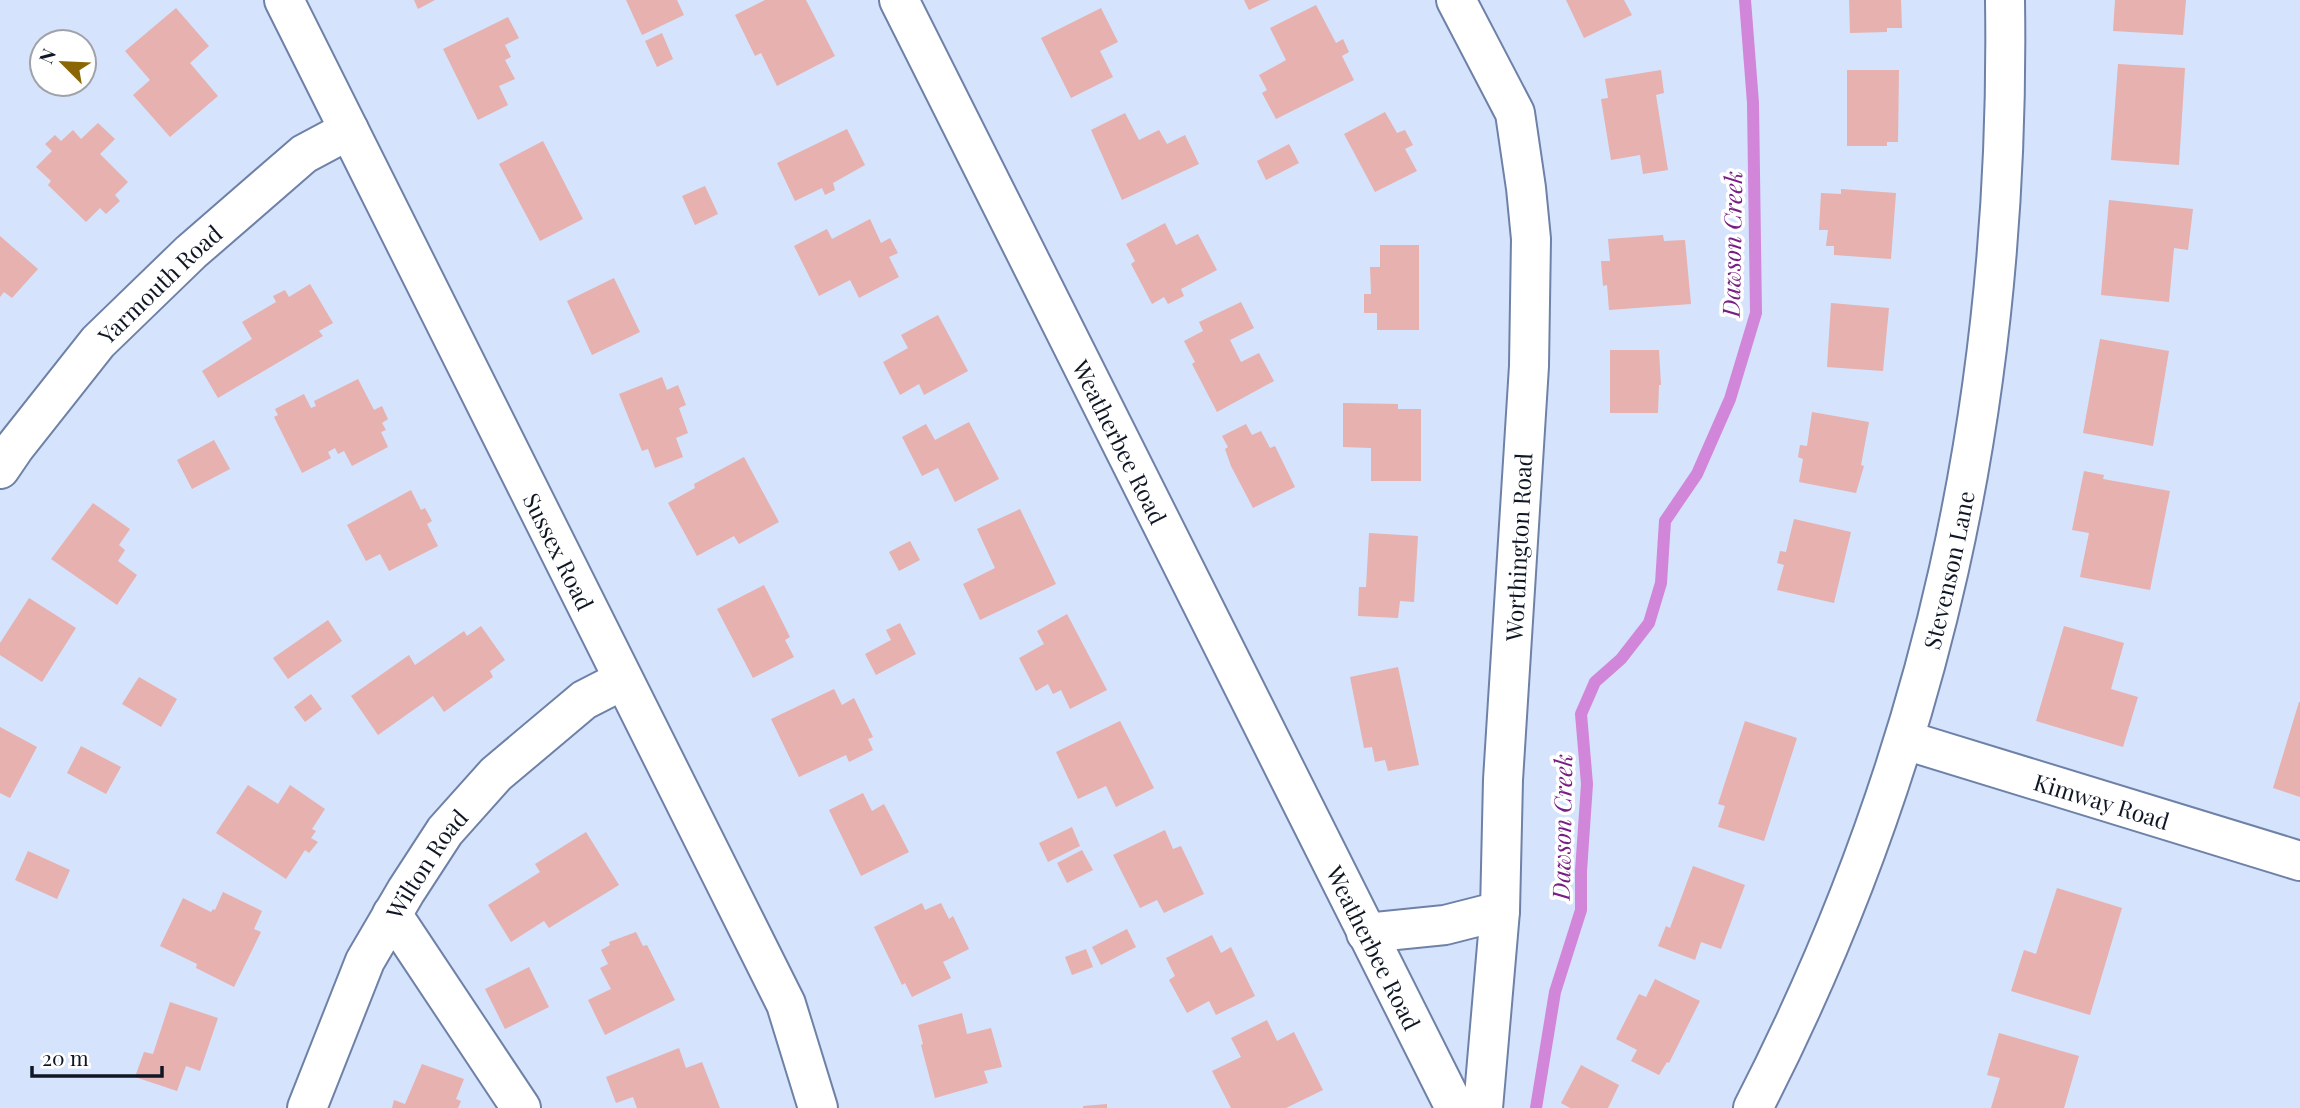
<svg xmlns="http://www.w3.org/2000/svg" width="2300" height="1108" font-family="'Playfair Display',serif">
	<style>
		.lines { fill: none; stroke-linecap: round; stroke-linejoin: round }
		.stream { stroke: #d186da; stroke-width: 12 }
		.building { fill: #e6b1ae }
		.minor-casing { stroke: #6e81a7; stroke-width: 42 }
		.minor { stroke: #fff; stroke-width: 38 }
		.labels { text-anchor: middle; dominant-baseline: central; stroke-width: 7; stroke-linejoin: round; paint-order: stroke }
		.street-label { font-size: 23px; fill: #0f1725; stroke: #fff }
		.water-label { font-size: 24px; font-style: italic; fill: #781e83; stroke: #fff }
	</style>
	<rect width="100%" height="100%" fill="#d5e3fc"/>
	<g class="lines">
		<path class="stream" d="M1536 1108 1555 992 1581 910V871L1587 784 1581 714 1595 682 1621 659 1649 623 1661 583 1665 521 1697 474 1730 399 1756 313 1753 103 1745 0"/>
	</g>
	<path class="building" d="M414 0H435L418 9Z
		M626 0H677L684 15 642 35Z
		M765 0H806L835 56 777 86 761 53 755 56 735 15Z
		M1244 0H1270L1249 10Z
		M1566 0H1624L1632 15 1584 38Z
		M1849 0H1901L1902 28H1887V32L1850 33Z
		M2115 0H2186L2183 35 2113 31Z
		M1316 5 1336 43 1343 39 1349 52 1342 56 1354 80 1276 119 1262 93 1267 90 1259 75 1286 60 1270 28Z
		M176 8 209 46 190 63 218 96 170 137 133 95 150 80 125 51Z
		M1101 8 1118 42 1100 51 1113 77 1071 98 1041 38Z
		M508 17 519 38 505 45 511 57 505 60 515 79 499 86 508 105 478 120 443 49Z
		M662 33 673 59 657 67 645 41Z
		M2118 64 2185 68 2179 165 2111 160Z
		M1661 70 1664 93 1656 95 1668 170 1643 174 1640 155 1611 160 1601 99 1608 98 1605 79Z
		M1847 70H1899L1898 142H1887V146H1847Z
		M1385 112 1397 133 1405 130 1413 145 1405 149 1417 171 1375 192 1344 134Z
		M1125 113 1139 140 1159 130 1167 144 1185 135 1199 164 1122 200 1091 130Z
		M98 123 115 139 100 154 128 182 115 195 120 201 106 214 100 208 86 222 48 185 51 181 36 167 52 151 45 144 55 135 61 141 73 130 81 139Z
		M847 129 865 165 833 183 835 190 825 195 822 188 795 201 777 163Z
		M543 141 583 219 540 241 499 164Z
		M1289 144 1299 163 1266 180 1257 161Z
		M705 186 718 214 695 225 682 196Z
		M1841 189 1896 193 1891 259 1834 255V246H1826L1828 230H1819L1821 193 1841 194Z
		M2109 200 2193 209 2188 250 2174 248 2169 302 2101 295Z
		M870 219 881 243 890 238 898 253 889 257 899 277 859 298 850 280 819 296 794 246 827 229 832 239Z
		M1165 223 1176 245 1198 234 1217 270 1181 289 1184 296 1168 304 1164 297 1152 304 1131 264 1135 261 1126 244Z
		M1663 235 1664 241 1685 240 1691 304 1609 310 1607 285 1603 286 1601 261H1610L1608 239Z
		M0 236 38 269 12 298 4 292 0 297Z
		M1380 245H1419V330H1377V313H1364V294H1371L1370 267H1380Z
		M614 278 640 332 592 355 567 301Z
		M310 284 333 323 319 331 323 336 218 398 202 371 252 339 242 322 276 302 273 296 285 290 289 297Z
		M1241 302 1254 328 1230 340 1241 362 1259 353 1274 381 1217 412 1192 364 1195 362 1184 341 1203 331 1199 322Z
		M1831 303 1889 308 1883 371 1827 367Z
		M938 315 968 371 924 395 919 384 900 395 883 362 908 348 901 335Z
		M2100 339 2169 351 2153 446 2083 433Z
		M1610 350H1659L1661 385H1659L1658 413H1610Z
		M662 377 667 390 678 385 686 405 679 408 688 433 676 438 683 457 655 468 648 449 642 451 619 394Z
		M358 379 374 410 382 406 388 419 382 423 386 430 381 432 388 447 352 466 344 451 338 454 335 448 328 452 331 458 302 473 274 417 278 415 275 409 304 394 311 408 316 406 314 401Z
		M1343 403 1398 404V409H1421V481H1371V448L1343 447Z
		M1812 412 1869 422 1861 465 1864 466 1856 493 1799 482 1803 459 1798 457 1800 445 1807 446Z
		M969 422 999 479 955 502 938 468 922 476 902 437 926 424 935 440Z
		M1246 424 1252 435 1261 431 1270 448 1275 446 1295 487 1253 508 1231 466 1225 449 1228 447 1222 436Z
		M214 440 230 469 192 489 177 460Z
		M744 457 779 522 739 544 734 536 697 556 668 503 695 488 694 484Z
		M2084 471 2104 475 2103 479 2170 491 2150 590 2080 577 2089 533 2072 530Z
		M411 490 421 510 425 508 432 521 427 524 438 546 389 571 380 554 366 561 347 525Z
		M93 503 130 529 119 545 125 550 118 561 137 575 117 605 51 559Z
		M1020 509 1056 584 980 620 963 584 995 568 977 529Z
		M1794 519 1851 532 1834 603 1777 590 1784 565 1777 563 1780 551 1786 552Z
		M1369 533 1418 536 1414 602 1400 601 1398 618 1358 616 1359 587H1366Z
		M910 541 920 560 899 571 889 552Z
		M764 585 790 637 785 640 794 657 753 678 717 609Z
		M29 598 76 628 42 682 0 655V643Z
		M1067 614 1107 690 1070 709 1061 690 1053 694 1048 684 1036 691 1019 658 1044 644 1037 631Z
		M328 620 342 641 288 679 273 658Z
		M900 623 916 654 876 675 865 654 891 640 886 630Z
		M481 626 505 660 490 671 493 677 444 712 433 696 378 735 351 696 409 655 415 665 464 631 467 636Z
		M2064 626 2124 643 2111 689 2138 697 2123 747 2036 721Z
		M1398 667 1419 765 1388 771 1385 760 1375 762 1372 747 1364 748 1350 677Z
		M139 677 177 699 161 727 122 704Z
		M834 689 842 705 854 698 873 737 868 739 873 750 849 762 846 755 799 777 771 719Z
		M311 694 322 709 305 722 294 707Z
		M2299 702H2300V797L2273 788Z
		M1120 721 1154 788 1116 807 1106 786 1078 799 1056 752Z
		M1745 721 1797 738 1764 841 1718 827 1725 806 1718 804Z
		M0 727 37 747 10 798 0 793Z
		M81 746 121 767 106 794 67 773Z
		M248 785 278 804 290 785 325 809 312 829 316 831 311 838 318 842 309 853 305 850 286 879 216 833Z
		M863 793 872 811 884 804 909 852 861 876 829 810Z
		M1072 827 1080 846 1048 862 1039 843Z
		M1165 830 1173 849 1181 846 1204 894 1164 913 1157 900 1140 908 1113 855Z
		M586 832 619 885 549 928 544 921 511 942 488 905 540 872 535 864Z
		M1082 850 1093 870 1067 883 1057 863Z
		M28 851 70 870 57 899 15 880Z
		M1693 866 1745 885 1721 949 1701 942 1695 960 1658 946 1666 926 1670 928Z
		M2057 888 2122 908 2090 1015 2011 991 2024 950 2036 954Z
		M223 892 262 911 254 929 261 932 234 987 196 968 197 964 160 946 183 898 211 912 213 909 215 910Z
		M922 903 925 910 941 903 949 919 953 916 969 949 943 962 951 978 912 997 905 983 902 985 874 927Z
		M1127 929 1136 947 1101 965 1092 947Z
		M636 932 643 946 647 945 675 1000 605 1035 588 1000 611 989 600 968 608 964 601 950 610 945 609 942Z
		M1212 935 1221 953 1231 947 1255 996 1216 1015 1209 1001 1187 1013 1169 980 1175 976 1166 958Z
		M1086 949 1093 967 1072 975 1065 957Z
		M529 967 549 1007 505 1029 485 989Z
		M1655 979 1700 1001 1669 1063 1667 1062 1659 1075 1631 1061 1637 1050 1616 1039 1639 994 1646 997Z
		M170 1002 218 1018 200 1071 186 1066 177 1091 135 1077 144 1052 153 1054Z
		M962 1013 967 1034 991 1028 1002 1067 984 1071 988 1083 935 1098 921 1045 923 1044 918 1025Z
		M1267 1020 1277 1041 1294 1032 1323 1090 1286 1108H1231L1212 1071 1241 1057 1231 1038Z
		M1999 1033 2079 1056 2064 1108H1991L2000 1078 1987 1075Z
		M679 1048 686 1068 702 1062 720 1108H637L633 1097 616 1103 606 1077Z
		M422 1064 464 1079 456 1099 461 1101 458 1108H392L394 1100 405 1104Z
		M1581 1065 1619 1085 1608 1108H1570L1561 1103Z
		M1107 1104V1108H1083V1106Z"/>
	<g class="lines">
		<g class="minor-casing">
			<g id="minor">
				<path id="s1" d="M284 0 786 1004 818 1108"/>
				<path id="s2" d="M899 0 1455 1108"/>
				<path d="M1456 0 1515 113 1526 188 1531 239 1529 366 1503 780 1500 911 1483 1108"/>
				<path id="s3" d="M0 469 15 447 98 342 191 252 304 154 349 130"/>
				<path id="s4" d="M1905 740 2300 861"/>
				<path d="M392 914 521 1108"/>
				<path d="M1366 933 1445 925 1500 911"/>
				<path id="s5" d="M307 1108 365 961 406 891 445 831 496 774 584 700 623 680"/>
				<path id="s6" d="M1753 1108C1933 758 2011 393 2005 0"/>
			</g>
		</g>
		<use href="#minor" class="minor"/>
	</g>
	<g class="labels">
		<g class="street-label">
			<text stroke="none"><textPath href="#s3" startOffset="245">Yarmouth Road</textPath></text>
			<text stroke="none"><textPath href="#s2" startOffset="494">Weatherbee Road</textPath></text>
			<text transform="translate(1518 547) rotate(-87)">Worthington Road</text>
			<text stroke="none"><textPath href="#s1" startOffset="616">Sussex Road</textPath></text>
			<text stroke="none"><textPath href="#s6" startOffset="574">Stevenson Lane</textPath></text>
			<text stroke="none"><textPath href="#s4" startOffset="206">Kimway Road</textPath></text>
			<text stroke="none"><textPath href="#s5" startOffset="273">Wilton Road</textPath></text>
			<text stroke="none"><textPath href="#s2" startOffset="1060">Weatherbee Road</textPath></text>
		</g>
		<g class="water-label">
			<text transform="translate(1731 244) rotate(-89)">Dawson Creek</text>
			<text transform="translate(1561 827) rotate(-89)">Dawson Creek</text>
		</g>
	</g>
	<g transform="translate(63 63) rotate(294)"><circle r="33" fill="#ffffff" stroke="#9fa2a8" stroke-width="2"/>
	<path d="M0-5L12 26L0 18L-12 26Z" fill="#8b6605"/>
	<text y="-10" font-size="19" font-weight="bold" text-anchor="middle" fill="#0f1725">N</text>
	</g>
	<path d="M32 1066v10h130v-10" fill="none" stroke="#0f1725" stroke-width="3.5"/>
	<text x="42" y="1066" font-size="21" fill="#0f1725" stroke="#ffffff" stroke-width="5" paint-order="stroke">20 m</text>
</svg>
